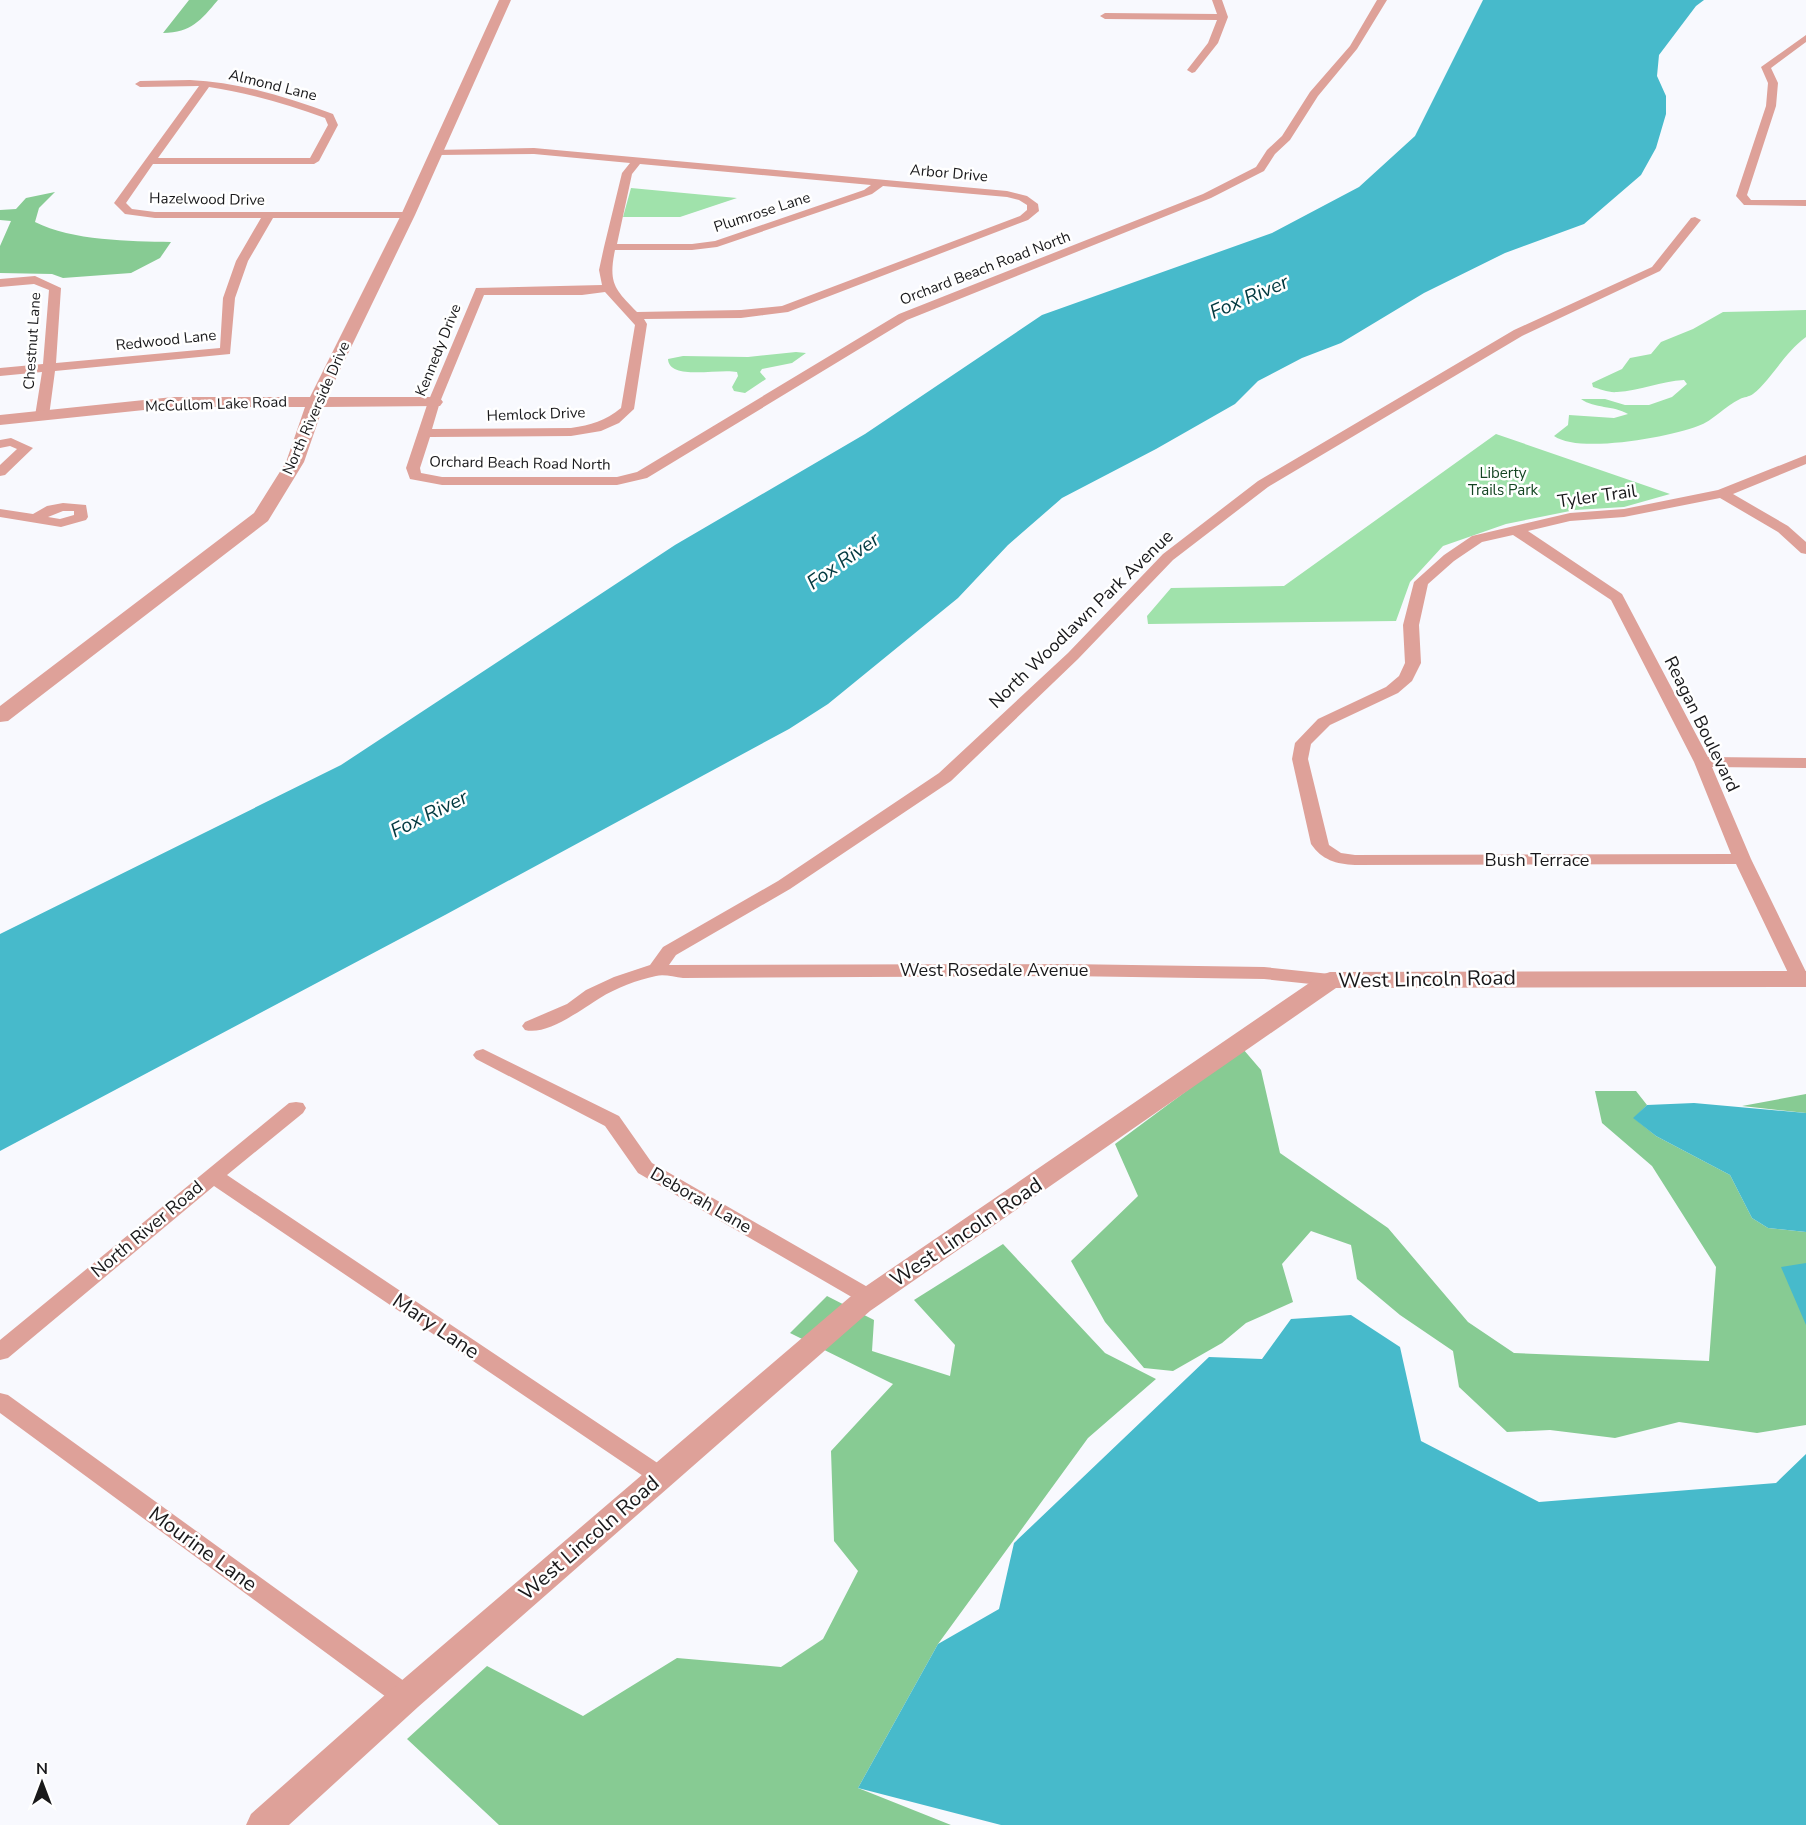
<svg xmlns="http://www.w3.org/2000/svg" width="1806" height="1825" font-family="'Nunito Sans',sans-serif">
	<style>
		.green { fill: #a0e2ab }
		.forest { fill: #87cb93 }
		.water { fill: #47bacb }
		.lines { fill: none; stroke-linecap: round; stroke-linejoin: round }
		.minor { fill: #dea199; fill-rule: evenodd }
		.tertiary { fill: #dea199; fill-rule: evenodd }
		.labels { text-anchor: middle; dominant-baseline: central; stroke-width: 5; stroke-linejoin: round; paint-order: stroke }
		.far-street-label { font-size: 15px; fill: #19191b; stroke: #fff }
		.far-park-label { font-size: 15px; fill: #144522; stroke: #fff }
		.street-label { font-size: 18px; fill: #19191b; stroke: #fff }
		.water-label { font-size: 20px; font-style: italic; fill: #023940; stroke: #fff }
		.near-street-label { font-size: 21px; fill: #19191b; stroke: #fff }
	</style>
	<rect width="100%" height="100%" fill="#f8f9fe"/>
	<path class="green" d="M631 188 737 198 680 217H623Z
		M1806 310V337C1783 354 1772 379 1753 394 1749 397 1744 397 1740 399 1725 406 1713 421 1698 426 1669 437 1579 454 1554 436L1568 425 1569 415 1614 418 1628 414C1613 405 1595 409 1581 399H1605L1625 405H1649L1672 397 1687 384 1684 380C1661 381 1640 391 1617 392 1609 393 1600 389 1593 387L1592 383 1622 369 1630 358 1651 354 1661 342 1693 329 1723 312Z
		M796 352 806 353 792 363 762 369 760 372 766 379 745 393 734 391 732 387 738 376 737 372C719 368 669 381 668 359L683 356 748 357Z
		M1496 434 1670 494 1624 507 1575 510 1506 524 1443 546 1410 582 1396 621 1148 624 1147 616 1171 588 1284 586Z"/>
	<path class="forest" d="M189 0H218C200 21 192 32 163 33Z
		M55 192 39 208 35 222C72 241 130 241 171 242L160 258 131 273 63 278 52 274 0 273V246L11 221 0 220V210L16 209 26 198Z
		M1243 1049 1261 1070 1280 1153 1388 1228 1468 1322 1514 1353 1709 1361 1716 1267 1652 1166 1602 1123 1595 1091H1636L1647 1105 1634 1118 1656 1136 1730 1175 1752 1218 1768 1228 1806 1232V1425L1757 1433 1679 1422 1615 1438 1550 1430 1507 1432 1459 1387 1453 1351 1400 1315 1357 1279 1351 1245 1311 1231 1282 1264 1293 1302 1246 1323 1222 1343 1173 1371 1144 1368 1105 1322 1071 1261 1138 1196 1115 1144Z
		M1806 1094V1113L1742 1106Z
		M1003 1244 1105 1353 1156 1379 1088 1438 938 1644 858 1788 951 1825H499L407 1739 487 1666 583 1716 677 1658 781 1667 823 1639 858 1571 834 1541 831 1451 893 1384 790 1333 827 1296 874 1320 872 1351 950 1376 955 1345 914 1300Z"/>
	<path class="water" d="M1483 0H1704L1696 6 1659 55 1657 76 1666 96V114L1656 148 1641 175 1584 224 1505 253 1424 293 1341 343 1302 358 1258 381 1235 404 1156 449 1062 498 1008 545 958 598 828 704 789 729 445 915 0 1151V934L341 765 675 545 865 434 1042 315 1272 233 1359 187 1415 136Z
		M1694 1103 1806 1113V1232L1768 1228 1752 1218 1730 1175 1656 1136 1633 1118 1647 1105Z
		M1806 1263V1325L1781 1267Z
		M1351 1315 1400 1347 1421 1441 1539 1502 1776 1483 1806 1454V1825H1001L858 1788 938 1644 999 1609 1014 1543 1209 1357 1262 1359 1291 1319Z"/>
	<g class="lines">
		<path class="minor" d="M1212 0H1222L1228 17 1218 43 1195 72 1192 73 1187 70 1208 43 1217 20 1105 19 1100 16 1105 13 1217 14Z
			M1377 0H1387L1357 49 1318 96 1290 140 1275 154 1264 171 1211 198 907 320 647 478 617 485H442L410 479 406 468 428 402 476 288 602 285 599 270 604 247 622 173 630 163 534 154 438 155 434 154V150L534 148 1007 191 1027 196 1038 204 1039 211 1028 220 788 312 741 318 644 319 647 324 634 409 619 423 601 431 571 436 430 437 420 468 421 473 442 477H617L637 472 899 314 1203 194 1256 167 1267 150 1282 136 1310 92 1350 46ZM640 164 871 185 864 190 715 241 692 244H617L632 174ZM883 186 1007 197 1019 200 1027 205V210L1020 216 782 306 741 310 637 312C615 289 608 284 615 250H692L717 247 872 194ZM605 292 635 325 621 408C605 421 591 425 571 428L432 429 440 402 484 295H582Z
			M1806 35V42L1771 68 1778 83 1776 106 1747 195 1751 200H1806V206L1744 205 1736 196 1766 106 1768 83 1761 67Z
			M190 80C238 82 287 97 333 114L338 125 319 161 314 164H153L126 203 132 209 155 212H408L414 215 408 218H273L248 261 235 298 230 354 55 371 49 416 47 419H37L35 416 42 372 0 376V368L43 364 49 290 34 284 0 287V279L35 276 61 288 56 363 220 348 223 298 236 261 261 218H155L125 214 114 203 199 86 140 87 135 84 140 81ZM209 87C249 93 287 104 325 118L328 125 310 158H158Z
			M1695 217 1701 220 1660 271 1522 336 1268 487 1173 560 1078 659 951 781 790 889 676 955 669 965 1066 964 1264 967 1330 974 1337 976 1339 980 1337 984 1330 986 1264 979 1066 976 683 978C674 977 664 974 656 976 637 980 616 988 600 998 582 1009 547 1036 525 1030L522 1026 525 1022 567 1004 586 990 614 977 650 965 663 947 778 881 939 773 1068 653 1163 554 1258 481 1514 330 1652 267 1691 218Z
			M11 438 33 448 5 475 0 476V465L17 449 10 446 0 448V440Z
			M1806 455V464L1733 494 1788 526 1806 542V554L1801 553 1778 532 1720 498 1624 517 1570 521 1528 531 1622 594 1708 757 1806 758V768L1712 767 1751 859 1806 972V983H1793L1791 979 1736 864 1355 865C1336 864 1322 860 1311 844L1292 759 1295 743 1318 719 1386 687 1399 676 1405 663 1403 625 1414 582 1444 555 1472 536 1570 513 1624 509 1718 490ZM1513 535 1611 600 1694 762 1731 854 1355 855 1341 853 1329 845 1308 759 1311 744 1330 725 1398 693 1412 681 1421 663 1419 625 1428 584 1454 561 1482 542Z
			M63 503 86 505 88 517 86 520 61 527 0 517V509L33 514 47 506ZM63 511H74V515L60 519 48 517Z
			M483 1049 619 1116 652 1163 878 1293 881 1298 878 1303 870 1306 862 1303 638 1173 605 1126 476 1059 473 1055 476 1051Z
			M296 1102 303 1103 306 1108 303 1113 227 1175 668 1470 672 1476 668 1482 660 1485 652 1482 214 1186 8 1358 0 1360V1340L289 1103Z
			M0 1393 8 1395 415 1689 419 1697 415 1705 406 1708 397 1705 0 1413Z"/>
		<path class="tertiary" d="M499 0H511L415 215 327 397H434L440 398 443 402 440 406 323 407 304 462 268 521 8 721 0 722V706L254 513 286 462 305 407H173L0 425V415L173 397H310L401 215Z
			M1806 971V987L1336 988 870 1311 418 1707 289 1825H246L251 1814 394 1687 850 1297 1321 975 1330 972Z"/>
	</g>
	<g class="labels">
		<g class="far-street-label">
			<text transform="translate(273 85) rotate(14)">Almond Lane</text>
			<text transform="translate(949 173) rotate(5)">Arbor Drive</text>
			<text transform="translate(207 199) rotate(1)">Hazelwood Drive</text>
			<text transform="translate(762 212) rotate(-18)">Plumrose Lane</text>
			<text transform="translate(985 268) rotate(-21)">Orchard Beach Road North</text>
			<text transform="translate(166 340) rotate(-6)">Redwood Lane</text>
			<text transform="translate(32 341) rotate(-86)">Chestnut Lane</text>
			<text transform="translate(438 350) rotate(-68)">Kennedy Drive</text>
			<text transform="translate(216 404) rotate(-2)">McCullom Lake Road</text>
			<text transform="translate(316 408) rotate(-66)">North Riverside Drive</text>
			<text transform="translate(536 414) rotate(-2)">Hemlock Drive</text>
			<text transform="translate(520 463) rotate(1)">Orchard Beach Road North</text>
		</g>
		<g class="far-park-label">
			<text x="1503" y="473">Liberty<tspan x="1503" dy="17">Trails Park</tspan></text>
		</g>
		<g class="street-label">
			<text transform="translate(1597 496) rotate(-8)">Tyler Trail</text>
			<text transform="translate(1081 619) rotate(-44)">North Woodlawn Park Avenue</text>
			<text transform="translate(1702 724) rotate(64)">Reagan Boulevard</text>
			<text x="1537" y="860">Bush Terrace</text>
			<text x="994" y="970">West Rosedale Avenue</text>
			<text transform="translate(701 1200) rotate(30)">Deborah Lane</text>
			<text transform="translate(147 1229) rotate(-40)">North River Road</text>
		</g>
		<g class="water-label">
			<text transform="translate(1249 297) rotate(-23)">Fox River</text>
			<text transform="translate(843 561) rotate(-35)">Fox River</text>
			<text transform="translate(429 814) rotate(-26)">Fox River</text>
		</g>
		<g class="near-street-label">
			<text transform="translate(1427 979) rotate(-1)">West Lincoln Road</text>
			<text transform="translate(966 1232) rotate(-34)">West Lincoln Road</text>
			<text transform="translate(436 1326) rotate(34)">Mary Lane</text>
			<text transform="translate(589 1538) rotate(-41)">West Lincoln Road</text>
			<text transform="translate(203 1549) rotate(36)">Mourine Lane</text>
		</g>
	</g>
	<g transform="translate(42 1783)" stroke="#ffffff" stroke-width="4.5" paint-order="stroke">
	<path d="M0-4.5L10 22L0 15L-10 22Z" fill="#19191b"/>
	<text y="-9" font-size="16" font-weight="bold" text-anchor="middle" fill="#19191b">N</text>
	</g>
</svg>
